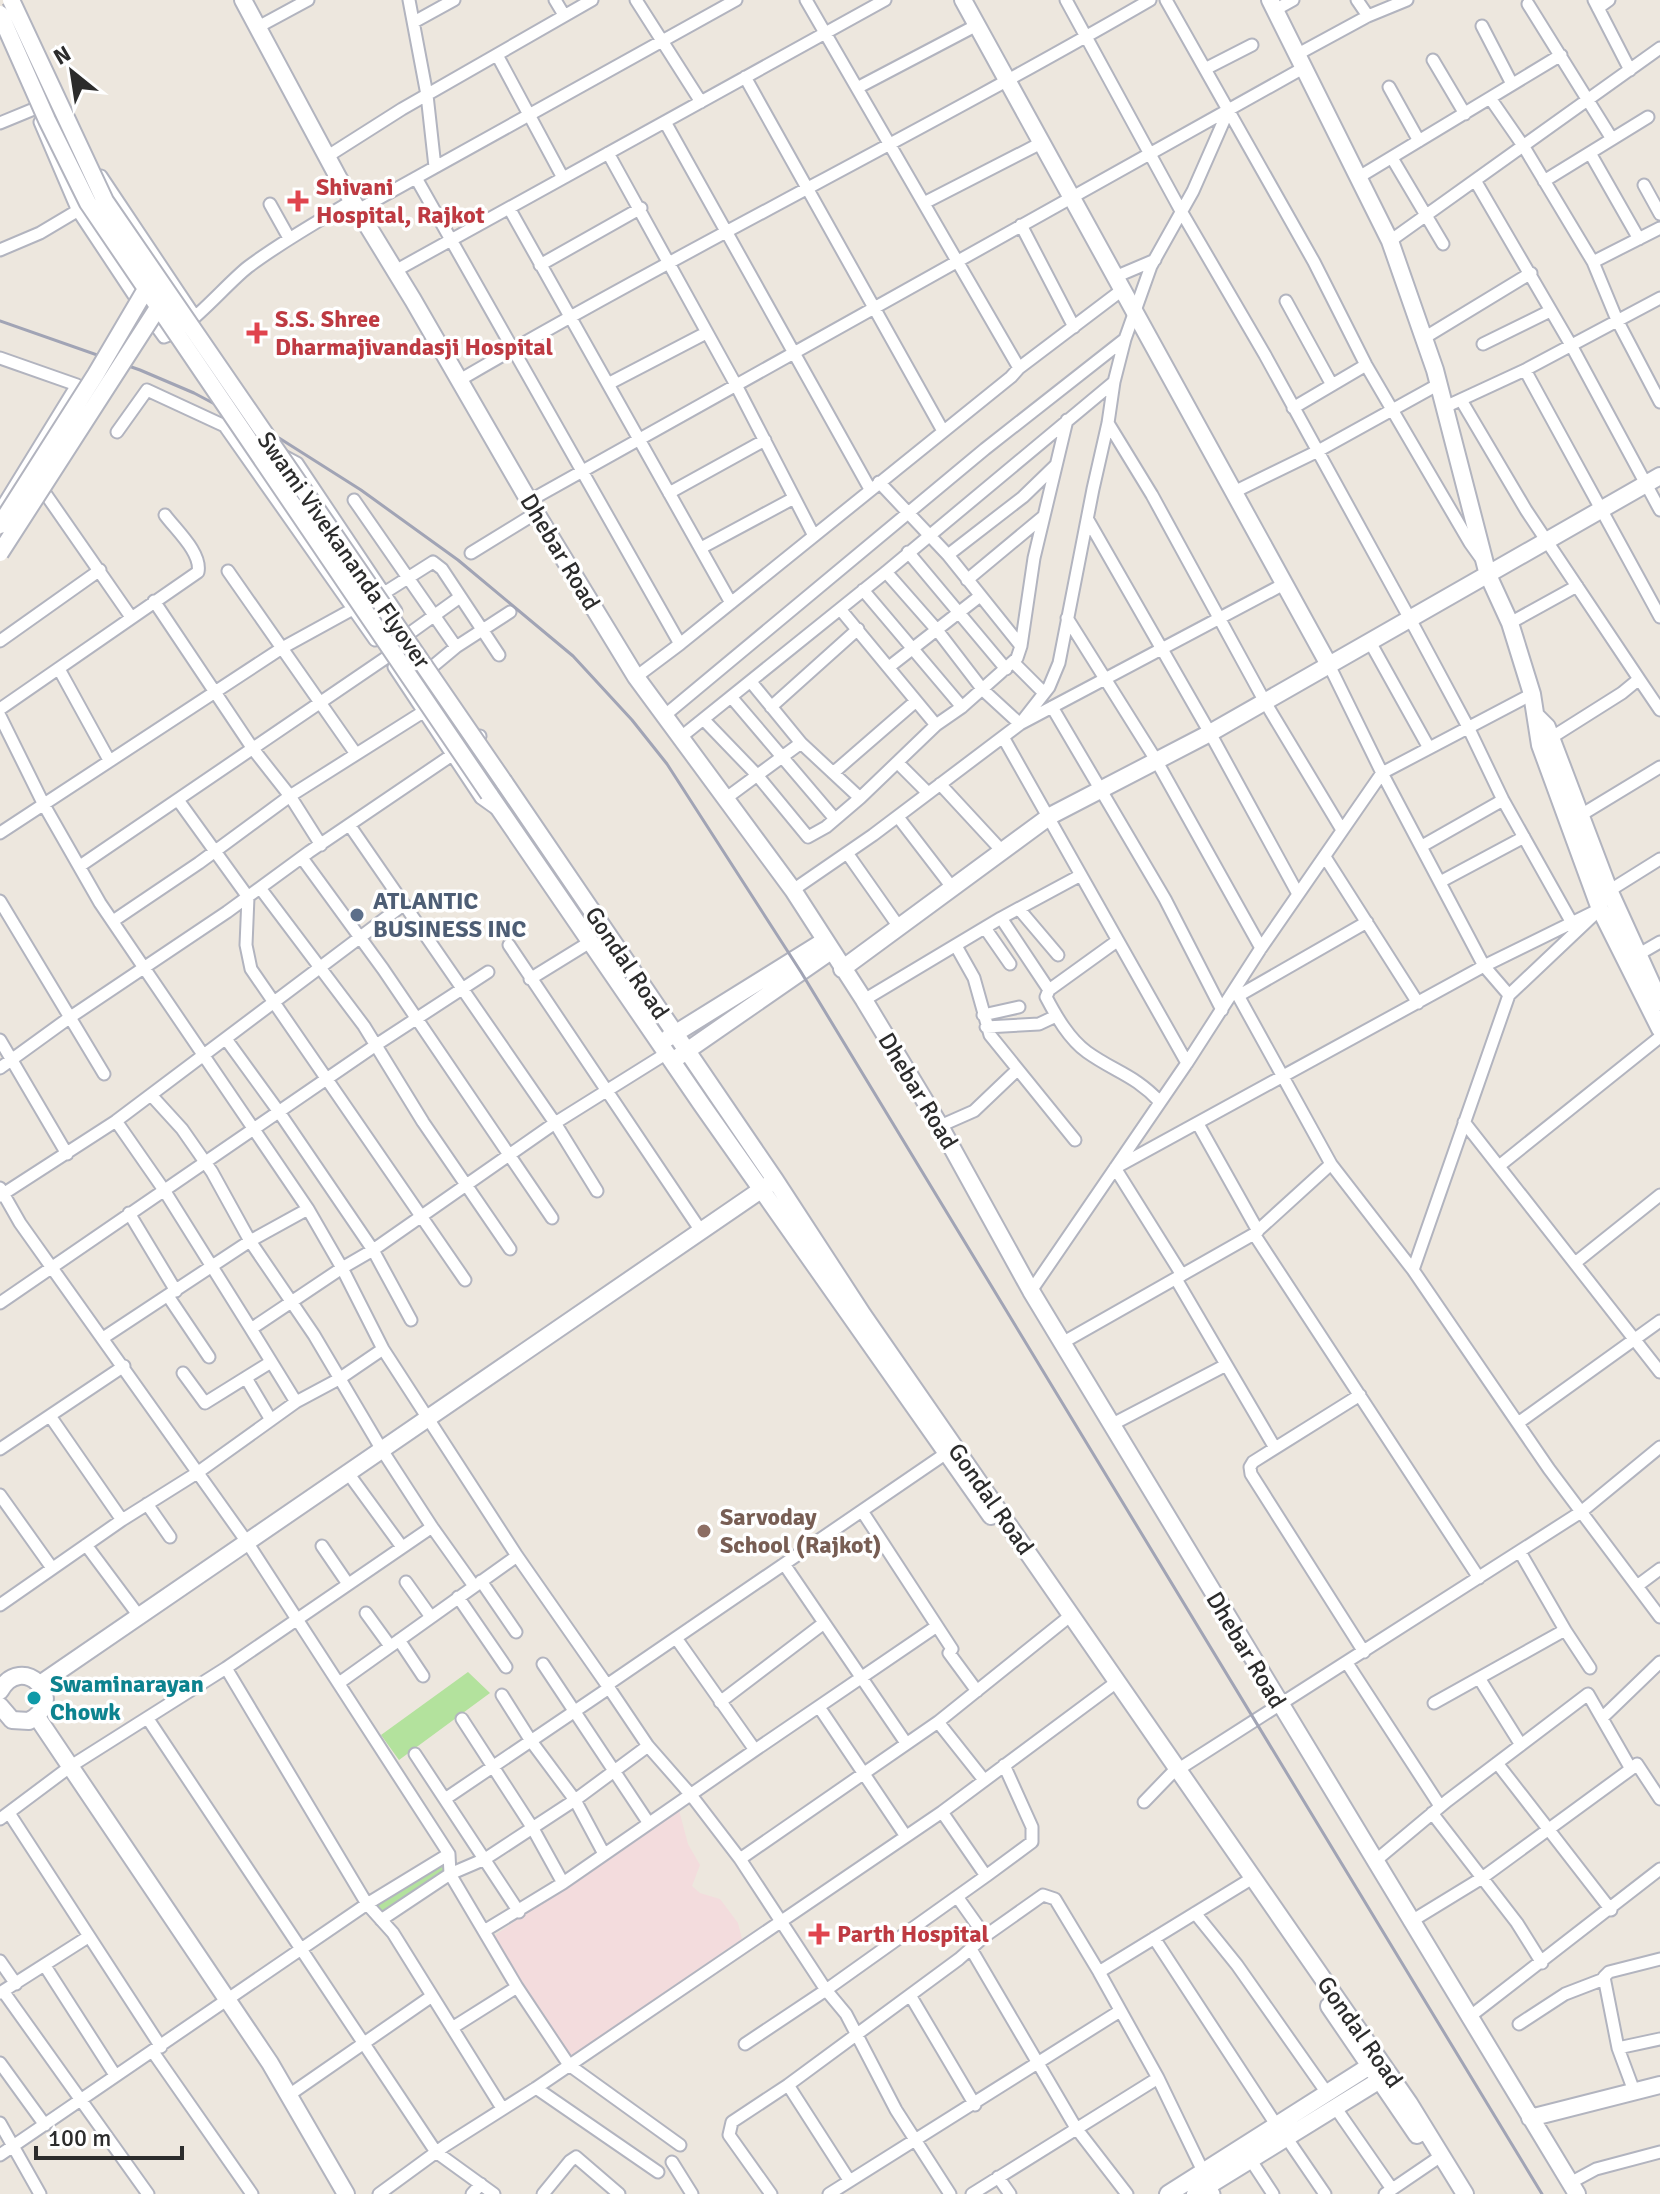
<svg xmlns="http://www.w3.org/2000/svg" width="1660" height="2194" font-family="Signika,sans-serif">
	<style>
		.medical { fill: #f3dcdd }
		.green { fill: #b3e29d }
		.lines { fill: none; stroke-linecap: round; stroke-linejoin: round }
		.street-casing { stroke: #b2b4bf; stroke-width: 15 }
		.secondary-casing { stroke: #b2b4bf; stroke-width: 20 }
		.street { stroke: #fff; stroke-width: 11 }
		.secondary { stroke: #fff; stroke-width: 16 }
		.rail { stroke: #a1a4b5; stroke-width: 3 }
		.secondary-bridge-casing { stroke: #b2b4bf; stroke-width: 20; stroke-linecap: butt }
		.secondary-bridge { stroke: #fff; stroke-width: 16 }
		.health-dot { fill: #e0444e; stroke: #fff; stroke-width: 3 }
		.service-dot { fill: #5c6f8a; stroke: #fff; stroke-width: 3 }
		.education-dot { fill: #8d6e63; stroke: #fff; stroke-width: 3 }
		.culture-dot { fill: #0f9aa8; stroke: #fff; stroke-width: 3 }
		.labels { text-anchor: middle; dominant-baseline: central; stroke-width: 7; stroke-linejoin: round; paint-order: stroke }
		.health-label { font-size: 24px; font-weight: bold; fill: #be3a42; stroke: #fff; text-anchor: start }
		.street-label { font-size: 24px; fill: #2c2c2c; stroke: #fff }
		.service-label { font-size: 24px; font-weight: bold; fill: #4e5e75; stroke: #fff; text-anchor: start }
		.education-label { font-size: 24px; font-weight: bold; fill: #785e54; stroke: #fff; text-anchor: start }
		.culture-label { font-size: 24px; font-weight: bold; fill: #0d838f; stroke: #fff; text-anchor: start }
	</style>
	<rect width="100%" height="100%" fill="#ede7de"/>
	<path class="medical" d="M679 1810 688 1844 700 1865 692 1886 700 1893 720 1899 738 1923 742 1939 570 2057 491 1938 654 1824Z"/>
	<path class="green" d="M468 1672 490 1693 399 1760 381 1735Z
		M444 1857 450 1874 381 1920 372 1900Z"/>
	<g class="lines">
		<g class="street-casing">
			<path id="street" d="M409 0 427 95 435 167
				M555 0 564 15
				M636 0 701 102
				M806 0 1019 368
				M1066 0 1181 211 1265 355 1410 619 1468 727 1503 800 1572 923
				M1166 0 1314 262 1366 365 1470 543 1480 557
				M1357 0 1368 16
				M1594 0 1630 70
				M1528 4 1612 139
				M1598 8 1609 0
				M1275 10 1293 0
				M414 22 454 0
				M1482 26 1512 84
				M258 27 308 0
				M1298 54 1368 16 1407 0
				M497 55 563 178
				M1433 60 1465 114
				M1205 69 1252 45
				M745 77 943 431
				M1389 87 1419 141
				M857 88 977 25
				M1490 98 1524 147 1593 262 1660 228
				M40 122 78 211 133 294 164 337C189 330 225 285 248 267 281 242 317 222 352 201
				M665 122 870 489
				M0 123 34 109
				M608 153 736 385 813 534
				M1590 153 1639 239
				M328 156 402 109 592 0
				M1392 158 1443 244
				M101 176 194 315
				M1359 177 1561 55
				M416 178 680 644
				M1544 181 1648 117
				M1476 182 1571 345 1660 510
				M1644 185 1660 214
				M924 203 1041 143
				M270 204 289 238
				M509 208 731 603
				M358 210 736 0
				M1021 225 1074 327
				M1390 241 1660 48
				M0 250 40 233 82 208
				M1593 262 1617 320 1660 402
				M540 265 641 208
				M395 271 885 0
				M1115 277 1155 260
				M1286 301 1332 385
				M1424 338 1531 273
				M1483 344 1550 311
				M0 358 77 385 0 510
				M1525 370 1660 617
				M458 381C686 248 922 132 1150 0
				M608 384 706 333
				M1461 400 1526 510 1639 679 1622 693 1546 741
				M1445 407 1525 370 1660 298
				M1293 408 1366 365
				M1108 423 1152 495 1265 702 1342 830
				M226 428 375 640
				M117 432 147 390 242 434
				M282 455 297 463 396 611
				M40 486 131 617
				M1234 492 1318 451 1439 384
				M669 493 765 440
				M354 500 456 647
				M529 501 1305 67
				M1088 520 1210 733 1298 894
				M701 548 794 498
				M908 552 1006 669
				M471 553 536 513
				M948 555 1023 497 1055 466
				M228 571 356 754
				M886 572 937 630 983 690 1020 724 1284 584
				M967 580 1044 516
				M863 590 962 707
				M384 593 433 562 442 569 499 655
				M154 601 253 749 290 796 321 845
				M840 609 936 725
				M1067 618 1156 760 1261 948
				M1510 623 1577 586
				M410 633 460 597
				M0 641 100 570
				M1370 642 1429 748
				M1021 646 1034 558 1067 420
				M1013 662 1044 693
				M394 667 481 798 495 808
				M432 667 456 647 510 612
				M889 667 980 596
				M59 669 109 760
				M636 677 680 644 1011 377 1019 368 1122 290
				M1639 679 1660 710
				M751 682 801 743 860 798 936 725 962 707 1017 658 1021 646 948 555 879 482
				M732 698 835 819
				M771 707 858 629
				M1052 707 1165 899 1222 1010
				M0 709 198 572C202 553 176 530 165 515
				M0 716 44 805 100 903 308 1209 342 1268 383 1349 517 1556 607 1685 945 1454
				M664 716 985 449 1125 339
				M704 720 757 775 808 837 826 827 860 798
				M681 737 886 572 1114 382
				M1003 737 1187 1063
				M898 763 928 793
				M833 773 916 701
				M940 784 1002 851
				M725 799 801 743
				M178 800 248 897 246 945 251 969 465 1280
				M898 817 951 886
				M1576 818 1660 767
				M350 826 555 1123 597 1191
				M0 833 282 648 353 609
				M1422 846 1503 800
				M847 853 899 927
				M1325 857 1418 1003
				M302 858 383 969 552 1218
				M80 866 387 657
				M1440 882 1524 837
				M260 888 364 1026 423 1122 510 1249
				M793 890 873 835 1020 724 1049 687 1059 663 1093 489 1108 423 1114 382 1125 339 1151 266 1193 191 1229 109
				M1604 894 1660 859
				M0 901 104 1074
				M1019 909 1058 955
				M1600 909 1509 995 1484 966Z
				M1001 918 1049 990
				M113 921 199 863 290 796 423 712
				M985 928 1010 964
				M1117 941 1049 990 1046 997C1056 1016 1069 1039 1087 1052 1115 1072 1135 1075 1160 1102
				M509 945 701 1231
				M956 946 974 978 990 1035 1075 1140
				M1634 957 1660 942
				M530 979 590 942
				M1509 995 1413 1270 1549 1469 1660 1617
				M1238 996 1367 922
				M864 1000 1001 918 1081 875
				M983 1015 1019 1007
				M986 1027 1039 1024 1056 1016
				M226 1039 279 1112 373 1250 411 1320
				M0 1040 67 1154
				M0 1068 69 1018 227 912 309 852 480 736
				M151 1095 182 1129 212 1172 250 1241 314 1335 382 1450 432 1527 474 1586
				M116 1121 164 1190 251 1329
				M1464 1122 1660 1372
				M1198 1124 1258 1231
				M940 1126 974 1111 1017 1070
				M1331 1164 1413 1270
				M1499 1166 1660 1037
				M0 1188 20 1223 247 1542 449 1854 450 1874 517 1987 569 2065 680 2145
				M0 1196 116 1121 403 905
				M129 1213 176 1291
				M1254 1234 1479 1578
				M1575 1263 1660 1195
				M1182 1275 1115 1168 1484 966 1382 773 1329 665
				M1176 1279 1275 1448
				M1031 1291 1187 1063 1261 948 1382 773 1532 694
				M168 1296 209 1357
				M0 1303 376 1045 488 972
				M103 1338 250 1241 308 1209
				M1062 1343 1254 1234 1331 1164 1235 990
				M183 1373 205 1403 271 1362
				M246 1378 271 1420
				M1360 1395 1253 1462 1250 1467 1251 1474 1364 1652
				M296 1402 251 1329 342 1268 373 1250 555 1123 667 1053
				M50 1416 122 1520
				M1518 1423 1660 1321
				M1111 1425 1226 1365
				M0 1449 124 1366
				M348 1473 402 1547
				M0 1495 52 1568
				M147 1504 170 1537
				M862 1511 952 1649 949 1653 977 1691
				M86 1545 139 1616
				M322 1546 348 1584
				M784 1564 906 1743
				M481 1581 516 1632
				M406 1582 431 1617
				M1637 1586 1660 1569
				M458 1597 506 1667
				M0 1605 122 1520 197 1473 296 1402 339 1379 383 1349
				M366 1613 390 1646
				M1565 1630 1590 1668
				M676 1638 755 1750 937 1626
				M399 1640 423 1676
				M1347 1663 1440 1806
				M543 1664 648 1822
				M226 1668 367 1904 393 1933 502 2108
				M1479 1678 1521 1745
				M339 1683 517 1556
				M607 1685 648 1746 691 1795 740 1859 826 1990 846 2014 896 2110 950 2194
				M502 1695 531 1741 575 1800 604 1854
				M720 1702 824 1623
				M1434 1703 1565 1630 1520 1552
				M819 1707 905 1835
				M1602 1718 1660 1662
				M148 1719 436 2152 494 2194
				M462 1719 532 1827 563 1883
				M938 1722 984 1780
				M415 1754 519 1912
				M1497 1763 1611 1910
				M445 1799 609 1688
				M1144 1802 1171 1774 1581 1512 1660 1447
				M9 1813 161 2047
				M1432 1813 1517 1923 1542 1963
				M0 1819 71 1766 226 1668 432 1527
				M740 1859 938 1722 1065 1620
				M1374 1862 1447 1801 1588 1694 1631 1769 1637 1764 1660 1799
				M986 1876 1032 1842V1827L1004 1765
				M958 1898 985 1936
				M1195 1913 1237 1965 1327 2093
				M381 1920 450 1874 485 1859 575 1800 648 1746
				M1410 1922 1482 1878 1631 1769
				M484 1931 563 1883 755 1750
				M1154 1938 1277 2126
				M971 1949 1076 2128 1127 2194
				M0 1961 16 1984
				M45 1966 115 2075
				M1099 1972 1246 1882
				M3 1991 148 2194
				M0 1993 88 1937
				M910 1995 975 2105
				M1468 2018 1660 1869
				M1519 2024 1565 1994 1604 1979
				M452 2028 517 1987
				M745 2044 826 1990 986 1876 942 1812
				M1618 2048 1660 2039
				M153 2052 252 2194
				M0 2063 45 2125
				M788 2085 849 2180
				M536 2088 658 2172
				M1634 2091 1618 2048 1604 1977 1609 1972 1660 1959
				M289 2095 432 1996
				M1335 2107 1392 2189
				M0 2123 40 2194
				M1286 2137 1325 2194
				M0 2155 367 1904 449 1854
				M1250 2159 1273 2194
				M672 2162 692 2194
				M998 2177 1010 2194
				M1570 2183 1596 2169 1660 2152
				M379 2194 446 2145 536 2088 942 1812 1118 1681
				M472 2194 481 2184
				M543 2194 570 2161 576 2157 619 2194
				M771 2194 729 2135 732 2122 788 2085 959 1959 985 1936 1043 1895 1055 1899 1099 1972 1158 2078 1214 2194
				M829 2194 1120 2011
				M972 2194 1158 2078
				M1385 2194 1435 2160"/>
		</g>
		<g class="secondary-casing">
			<path id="secondary" d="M243 0 339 179 413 300 536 513 636 677 793 890 864 1000 940 1126 1031 1291 1577 2194
				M963 0 1329 665
				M1270 0 1390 241 1435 370 1488 575 1510 623 1532 694 1540 745 1600 909 1660 1029
				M1536 716 1547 727 1609 890 1660 1002
				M504 782 775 1180 863 1315 1409 2103 1465 2194
				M489 794 702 1105 991 1516
				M842 969 1050 816 1210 733 1660 476
				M668 1038 824 941
				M678 1057 831 951
				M40 1684 771 1183
				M0 1691C21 1652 70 1698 29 1721L12 1720 0 1706
				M37 1717 270 2063 346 2194
				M1329 2006 1417 2135
				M1530 2118 1660 2085
				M1168 2194 1376 2062
				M1195 2194 1388 2075"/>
		</g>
		<use href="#street" class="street"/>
		<use href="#secondary" class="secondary"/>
		<path class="rail" d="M0 321 140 370 194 393 279 438 361 490 458 560 573 656 632 720 667 764 801 972 1542 2194"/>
		<g class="secondary-bridge-casing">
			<path id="secondary-bridge" d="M11 0 105 201 504 782
				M0 14 47 120 88 203 489 794
				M0 525 96 374 146 289
				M0 553 159 306"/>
		</g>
		<use href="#secondary-bridge" class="secondary-bridge"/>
	</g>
	<g class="health-dot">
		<path d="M294 189h8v8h8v8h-8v8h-8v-8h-8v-8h8z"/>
		<path d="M253 321h8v8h8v8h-8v8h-8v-8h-8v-8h8z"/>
		<path d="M815 1922h8v8h8v8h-8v8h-8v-8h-8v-8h8z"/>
	</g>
	<circle class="service-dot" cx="357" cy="915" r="8"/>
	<circle class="education-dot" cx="704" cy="1531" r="8"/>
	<circle class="culture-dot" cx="34" cy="1698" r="8"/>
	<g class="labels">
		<g class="health-label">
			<text x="316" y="187">Shivani<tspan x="316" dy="28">Hospital, Rajkot</tspan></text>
			<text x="275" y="319">S.S. Shree<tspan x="275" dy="28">Dharmajivandasji Hospital</tspan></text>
			<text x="837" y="1934">Parth Hospital</text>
		</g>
		<g class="street-label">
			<text transform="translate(344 550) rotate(55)">Swami Vivekananda Flyover</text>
			<text transform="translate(560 552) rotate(59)">Dhebar Road</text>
			<text transform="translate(627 963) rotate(56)">Gondal Road</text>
			<text transform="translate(918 1091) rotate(59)">Dhebar Road</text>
			<text transform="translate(991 1499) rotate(55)">Gondal Road</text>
			<text transform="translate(1246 1650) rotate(59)">Dhebar Road</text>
			<text transform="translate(1360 2032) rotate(55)">Gondal Road</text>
		</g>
		<g class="service-label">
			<text x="373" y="901">ATLANTIC<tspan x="373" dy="28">BUSINESS INC</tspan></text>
		</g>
		<g class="education-label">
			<text x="720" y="1517">Sarvoday<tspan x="720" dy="28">School (Rajkot)</tspan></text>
		</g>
		<g class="culture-label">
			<text x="50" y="1684">Swaminarayan<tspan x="50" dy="28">Chowk</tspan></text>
		</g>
	</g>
	<g transform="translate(72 72) rotate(330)" stroke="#ffffff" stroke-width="6" paint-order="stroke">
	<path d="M0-6L14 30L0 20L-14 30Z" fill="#2c2c2c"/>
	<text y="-12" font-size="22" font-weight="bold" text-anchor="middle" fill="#2c2c2c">N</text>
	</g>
	<path d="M36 2146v12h146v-12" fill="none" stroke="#2c2c2c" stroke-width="4"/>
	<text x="48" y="2146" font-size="24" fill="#2c2c2c" stroke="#ffffff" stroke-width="6" paint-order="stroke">100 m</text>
</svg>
